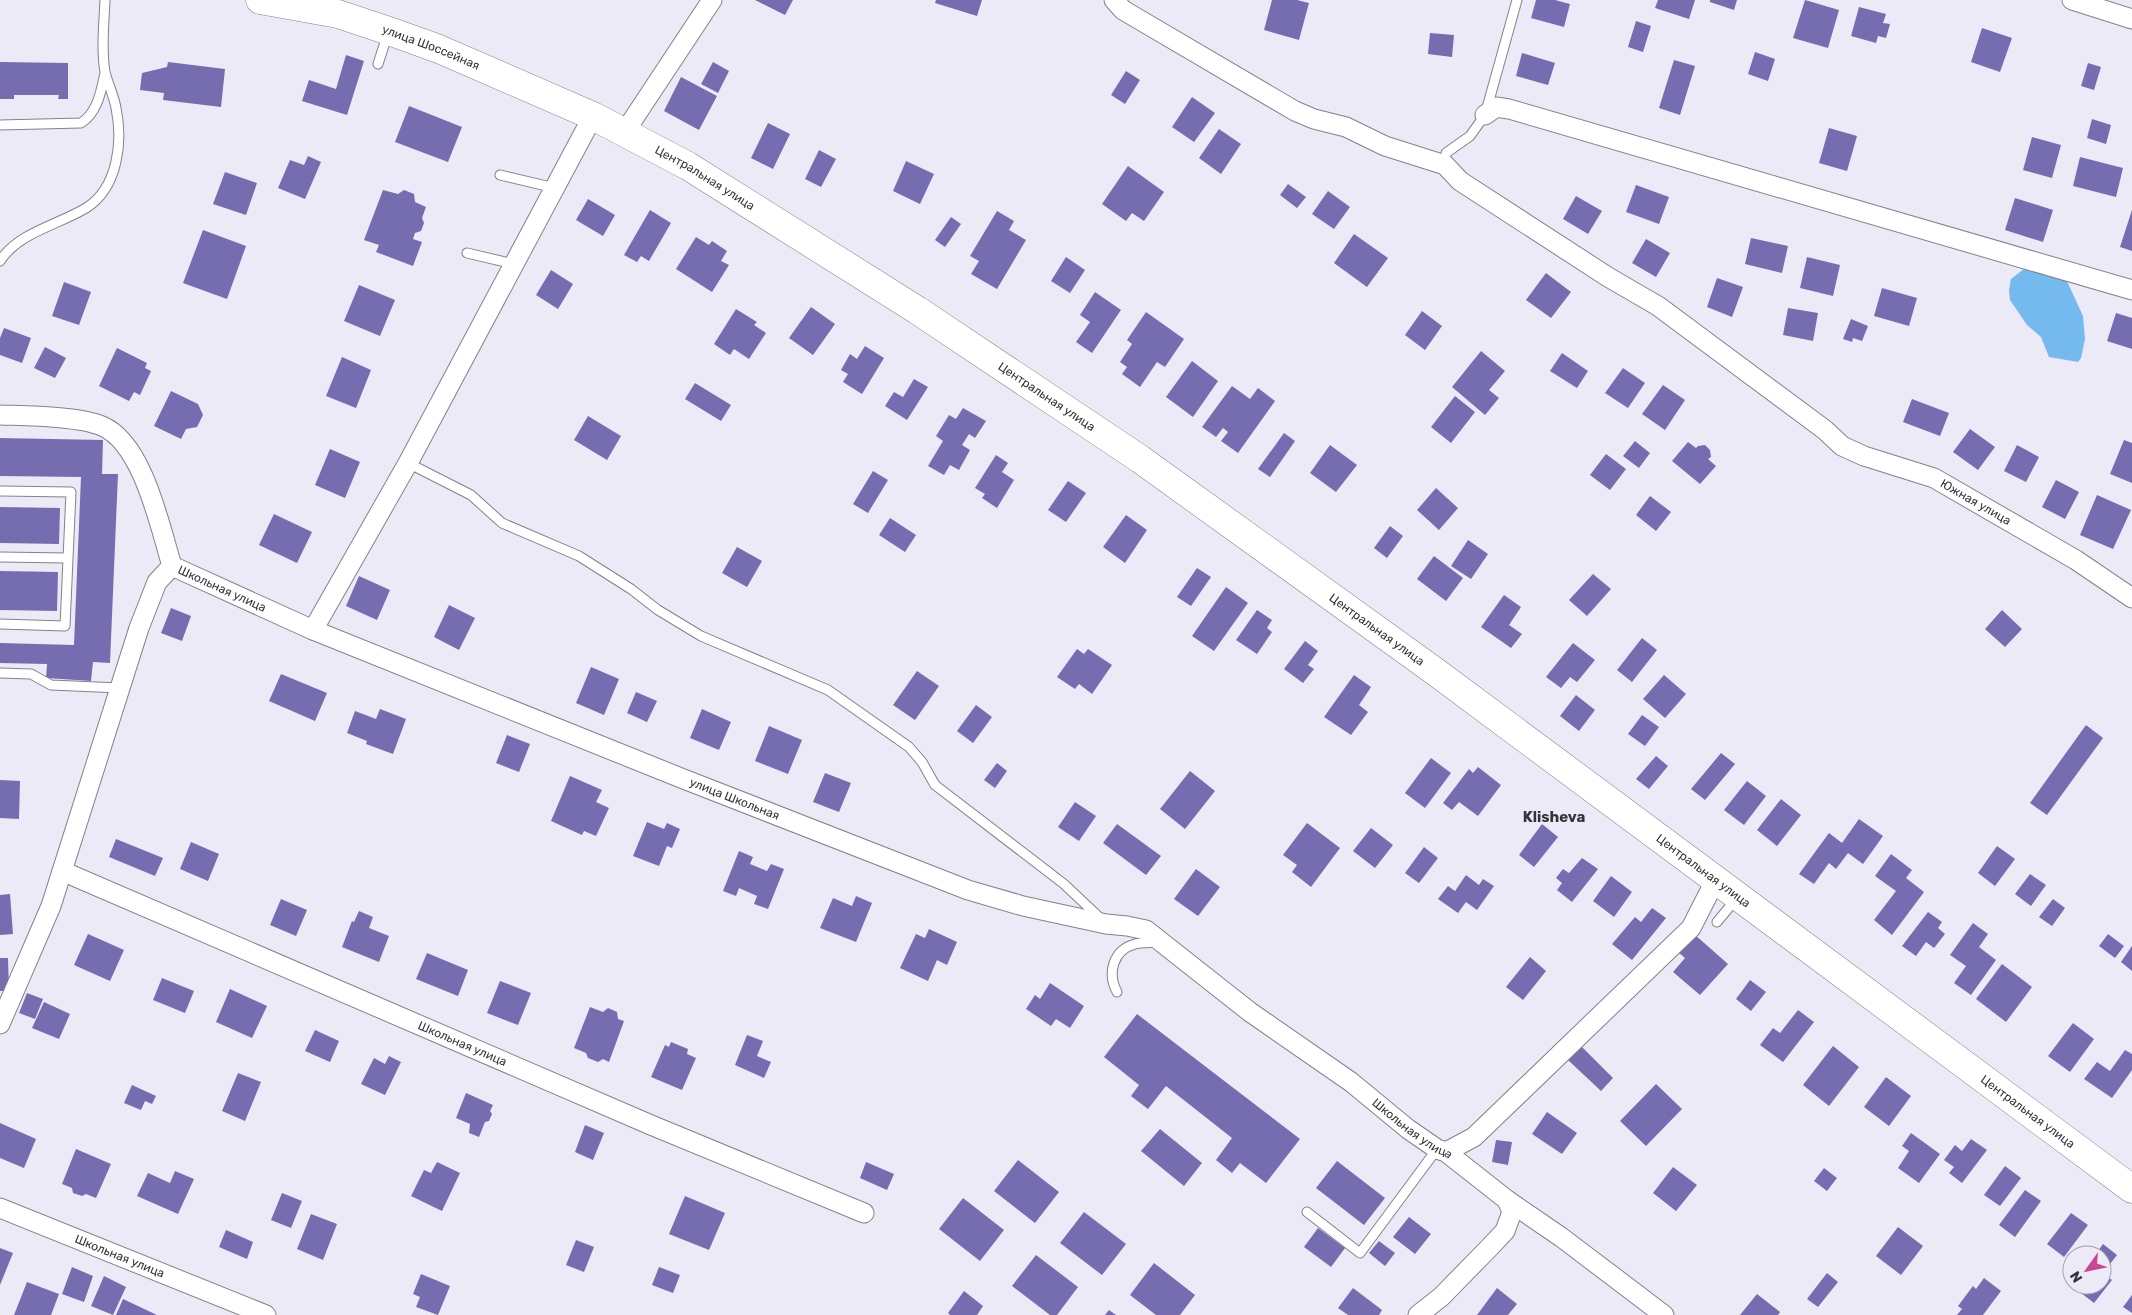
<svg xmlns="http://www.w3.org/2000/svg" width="2132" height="1315" font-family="Rubik,sans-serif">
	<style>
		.water { fill: #75baef }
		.building { fill: #766db1 }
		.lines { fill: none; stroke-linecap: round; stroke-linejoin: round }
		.service-casing { stroke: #83828c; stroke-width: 11 }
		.minor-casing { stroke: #83828c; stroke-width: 21 }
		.primary-casing { stroke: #83828c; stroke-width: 29 }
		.service { stroke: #fff; stroke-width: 9 }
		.minor { stroke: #fff; stroke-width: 19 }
		.primary { stroke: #fff; stroke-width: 28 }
		.labels { text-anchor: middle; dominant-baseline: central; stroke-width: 5; stroke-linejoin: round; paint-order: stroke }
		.street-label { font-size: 12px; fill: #343438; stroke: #ebeaf6 }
		.quarter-label { font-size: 15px; font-weight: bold; fill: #343438; stroke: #ebeaf6 }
	</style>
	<rect width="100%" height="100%" fill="#ebeaf6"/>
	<path class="water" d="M2033 262 2066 279 2083 316 2085 339 2081 358 2078 362 2049 357 2041 337 2027 325 2010 300 2009 290 2011 279Z"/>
	<path class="building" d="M755 0H793L785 15Z
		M936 0H982L977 16 935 3Z
		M1272 0H1297L1309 3 1299 40 1264 30Z
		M1536 0H1555L1570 4 1564 27 1531 18Z
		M1658 0H1695L1689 19 1655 8Z
		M1710 0H1737L1734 10 1710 2Z
		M1805 0 1839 10 1828 48 1793 38Z
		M1859 7 1886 14 1883 23 1890 24 1886 38 1878 36 1876 43 1851 36Z
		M1636 21 1651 26 1643 52 1628 47Z
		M1982 28 2012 38 2000 72 1971 62Z
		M1430 33 1454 35 1452 57 1428 54Z
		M1755 52 1775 59 1768 81 1748 74Z
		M1522 53 1555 63 1548 85 1516 76Z
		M346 55 364 61 347 115 302 101 309 80 336 89Z
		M1674 60 1695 66 1680 115 1659 108Z
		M0 62 68 63V99H58L59 95H14V99H0Z
		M168 62 225 69 221 107 163 100 164 93 140 90 142 73 167 67Z
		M713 62 729 71 718 93 701 84Z
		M2088 63 2101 67 2094 90 2081 86Z
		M1126 71 1140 80 1125 104 1111 95Z
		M681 77 717 96 699 130 664 111Z
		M1192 97 1215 113 1194 142 1172 127Z
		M409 106 462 127 448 162 395 142Z
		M2092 119 2111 125 2106 144 2087 138Z
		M768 123 790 134 773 169 751 158Z
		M1829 128 1857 136 1847 171 1819 163Z
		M1219 129 1241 144 1221 174 1199 158Z
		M2032 137 2061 145 2052 178 2023 170Z
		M819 150 836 159 821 187 805 179Z
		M308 156 321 162 305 199 278 188 290 160 304 165Z
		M2080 157 2123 168 2116 197 2073 186Z
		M906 161 934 174 920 204 893 191Z
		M1128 166 1164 192 1144 221 1132 213 1126 221 1102 204Z
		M225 172 257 183 246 215 213 204Z
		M1288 184 1306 197 1297 208 1280 195Z
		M1636 185 1669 197 1659 224 1626 212Z
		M383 190 398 194 404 190 414 194 415 202 426 207 422 218 424 223 421 231 415 233 413 239 422 242 413 266 376 252 379 245 364 240Z
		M1328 191 1350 207 1334 229 1312 214Z
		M1576 196 1602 211 1588 234 1563 219Z
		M2015 198 2053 210 2043 242 2005 230Z
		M588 199 615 215 603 236 576 220Z
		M650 210 671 223 649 261 641 256 637 262 624 255Z
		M2132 210V251L2120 247Z
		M997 211 1014 221 1009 230 1026 240 997 289 971 274 979 261 970 256Z
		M951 217 961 224 945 247 935 240Z
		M203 230 246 246 227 299 183 283Z
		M1354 234 1388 258 1367 287 1334 263Z
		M696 237 709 245 712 241 727 251 721 261 729 265 712 292 676 269Z
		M1751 238 1788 246 1782 273 1745 264Z
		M1646 239 1670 253 1656 277 1632 263Z
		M1066 257 1085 270 1070 293 1051 281Z
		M1807 257 1840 265 1833 296 1800 288Z
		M551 270 573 284 558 309 536 295Z
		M1546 273 1571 292 1551 318 1526 300Z
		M1717 278 1743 287 1732 317 1707 307Z
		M64 282 91 292 79 325 52 316Z
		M359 285 395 300 380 336 344 321Z
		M1882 288 1917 298 1909 326 1874 316Z
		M1095 292 1121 310 1092 353 1076 342 1090 322 1080 315Z
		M811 307 835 324 813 355 789 338Z
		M1788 308 1818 313 1813 341 1783 335Z
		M736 309 757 322 754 325 766 333 749 359 734 349 730 355 714 344Z
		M1422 311 1442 326 1425 350 1405 335Z
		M1146 312 1184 339 1165 367 1157 362 1140 387 1122 374 1127 367 1120 362 1132 344 1127 340Z
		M2116 313 2132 318V349L2107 341Z
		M1851 319 1868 326 1862 341 1853 338 1852 342 1843 339Z
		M4 328 31 338 22 363 0 355V338Z
		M865 346 884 358 862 394 843 382 848 374 841 370 850 354 857 359Z
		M45 347 66 358 55 378 34 368Z
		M117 348 147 363 145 368 151 371 140 395 134 392 129 401 99 386Z
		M1481 351 1505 371 1489 390 1499 398 1485 415 1452 387Z
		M1562 353 1588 371 1577 388 1550 371Z
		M342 357 371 370 356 408 326 396Z
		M1192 361 1218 381 1193 417 1166 397Z
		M1623 368 1645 383 1628 408 1605 393Z
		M914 379 928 387 907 420 885 406 894 392 903 397Z
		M695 383 731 405 721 421 685 399Z
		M1663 385 1685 400 1665 430 1642 414Z
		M1232 386 1250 399 1258 388 1275 401 1238 453 1221 441 1228 432 1223 428 1216 437 1202 427Z
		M171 391 198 404 203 415 197 427 186 429 181 439 154 426Z
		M1455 396 1475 412 1451 443 1431 427Z
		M1912 399 1949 413 1940 436 1903 422Z
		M963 408 986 421 975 438 969 434 962 445 970 450 959 470 950 465 944 475 928 466 943 441 936 436 949 415 956 419Z
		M588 416 621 436 607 460 574 440Z
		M1970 429 1995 447 1978 470 1953 452Z
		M1284 433 1295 441 1270 477 1258 469Z
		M0 438 103 440 102 474H118L110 663 93 662 91 681 46 678 47 664 0 663V643L74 645 81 477 0 476Z
		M2124 440 2132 443V483L2110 474Z
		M1635 441 1650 453 1639 468 1623 456Z
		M1688 442 1696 448 1698 446 1705 445 1710 450 1711 457 1708 459 1716 466 1700 484 1672 461Z
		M1330 445 1357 465 1336 492 1310 473Z
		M2017 445 2039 457 2026 482 2004 471Z
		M330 449 360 462 345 498 315 485Z
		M1606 454 1626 469 1610 490 1590 475Z
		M996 455 1008 463 1002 472 1014 480 997 508 982 498 985 494 975 488Z
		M873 471 888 480 868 513 853 504Z
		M2056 480 2079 492 2065 519 2042 507Z
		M1068 481 1086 493 1066 522 1048 510Z
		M1436 488 1458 508 1439 530 1417 510Z
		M2097 495 2131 510 2113 549 2080 535Z
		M1650 496 1671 512 1656 531 1636 515Z
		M0 507 60 508 59 544 0 543Z
		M274 514 312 532 297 563 259 545Z
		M1126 515 1147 530 1125 563 1103 547Z
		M890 518 916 535 905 552 879 535Z
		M1390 526 1403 536 1387 558 1374 548Z
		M1468 540 1488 554 1471 579 1451 566Z
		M737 547 762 561 747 587 722 573Z
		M1434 556 1463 578 1446 601 1417 579Z
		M1197 568 1211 577 1191 606 1177 597Z
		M0 571 58 572 57 611 0 610Z
		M1593 574 1611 589 1587 616 1569 600Z
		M359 576 390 590 377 620 346 606Z
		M1226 587 1248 603 1214 651 1192 636Z
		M1504 595 1521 607 1509 625 1522 634 1511 648 1481 627Z
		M449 605 475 618 459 650 434 637Z
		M171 608 191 616 182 641 161 633Z
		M1257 610 1272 620 1267 628 1272 632 1257 654 1236 640Z
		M2002 610 2022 629 2005 647 1985 629Z
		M1642 638 1657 650 1632 682 1617 670Z
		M1305 641 1318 651 1308 665 1314 669 1303 683 1284 669Z
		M1573 643 1595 660 1577 682 1570 677 1561 688 1546 677Z
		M1077 649 1084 654 1088 649 1112 665 1092 694 1079 684 1075 689 1057 677Z
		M591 667 619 679 604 715 576 703Z
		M917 671 939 686 915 720 893 705Z
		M281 674 327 693 315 721 269 701Z
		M1354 675 1371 687 1359 705 1368 712 1351 735 1324 717Z
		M1664 675 1686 694 1665 718 1643 699Z
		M636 692 657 701 647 722 627 713Z
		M1576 695 1595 710 1579 731 1560 716Z
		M976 705 992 717 973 743 957 731Z
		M380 709 406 719 393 754 366 744 367 741 347 733 355 711 376 719Z
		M702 709 731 722 719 750 690 738Z
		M1642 715 1659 727 1645 746 1628 734Z
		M2086 725 2103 738 2047 815 2030 803Z
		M769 726 802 740 788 774 755 761Z
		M507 735 530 744 519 772 496 763Z
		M1721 753 1735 764 1705 800 1691 789Z
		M1656 756 1668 766 1649 789 1636 779Z
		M1431 758 1451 773 1425 808 1405 793Z
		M997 763 1007 771 995 788 984 780Z
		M1478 767 1501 785 1478 816 1459 802 1452 810 1443 803 1469 769 1473 773Z
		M1190 771 1215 791 1185 829 1160 809Z
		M825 773 851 783 839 812 813 802Z
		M570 776 602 790 596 802 609 808 596 836 584 831 582 835 551 821Z
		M0 780 20 781 19 819 0 818Z
		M1747 781 1766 796 1744 825 1724 810Z
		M1781 799 1801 815 1777 846 1757 830Z
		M1075 802 1096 816 1079 841 1058 827Z
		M1859 819 1883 836 1863 864 1848 853 1836 869 1829 863 1814 884 1799 874 1829 833 1842 843Z
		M647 822 664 829 667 823 680 829 672 848 667 846 659 866 633 856Z
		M1307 823 1340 848 1311 887 1292 872 1297 865 1283 855Z
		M1117 824 1161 856 1146 875 1103 843Z
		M1542 824 1558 837 1534 867 1519 855Z
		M1371 828 1393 845 1375 868 1353 851Z
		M116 839 163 858 155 876 109 857Z
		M191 842 219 854 208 881 180 869Z
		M1997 846 2015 859 1995 886 1978 873Z
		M1424 847 1438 858 1419 883 1405 873Z
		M739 851 753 857 750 864 767 871 771 864 784 869 768 909 754 904 757 896 739 888 736 896 723 891Z
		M1891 854 1912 870 1906 878 1924 892 1892 935 1874 920 1896 891 1875 876Z
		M1582 858 1598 869 1572 902 1557 890 1562 883 1556 878 1563 869 1569 873Z
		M1196 869 1220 887 1198 916 1174 899Z
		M2030 874 2046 885 2031 906 2015 894Z
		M1466 875 1479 885 1483 879 1494 886 1477 910 1466 902 1458 913 1438 899 1448 886 1455 891Z
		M1611 876 1632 892 1614 917 1593 901Z
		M10 894 13 934 0 935V895Z
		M856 896 872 903 856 942 820 928 833 898 852 906Z
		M281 899 307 910 296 936 270 925Z
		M2053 899 2065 908 2052 926 2039 917Z
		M1652 908 1666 918 1632 960 1612 944 1635 917 1641 922Z
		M359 911 373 917 369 928 389 936 379 962 342 947 352 921 354 922Z
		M1928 912 1942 922 1938 928 1945 934 1934 948 1926 942 1916 956 1902 946Z
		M1973 923 1988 934 1979 947 1996 960 1971 995 1954 983 1966 966 1950 955Z
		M929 929 957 942 947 965 937 960 928 981 900 968 916 934 925 938Z
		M88 934 124 950 110 981 74 965Z
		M1694 934 1728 964 1700 995 1673 972 1685 958 1678 952Z
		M2108 934 2124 946 2115 958 2099 946Z
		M2132 946V971L2121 962Z
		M427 953 468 970 458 996 416 979Z
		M1530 957 1546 971 1523 1000 1506 987Z
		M0 958H8L9 991H0Z
		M2002 964 2032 987 2006 1022 1976 999Z
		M162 978 194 991 185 1013 153 1000Z
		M1750 980 1766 992 1751 1011 1736 999Z
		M500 981 531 993 518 1025 487 1013Z
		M1050 983 1084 1006 1070 1028 1056 1019 1051 1026 1026 1009 1035 995 1040 999Z
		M230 989 267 1006 252 1038 216 1022Z
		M27 993 43 999 35 1019 19 1013Z
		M44 1002 70 1014 59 1039 32 1028Z
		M590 1007 603 1012 608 1008 617 1012 618 1019 624 1021 609 1062 603 1059 598 1062 588 1058 586 1053 574 1048Z
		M1798 1010 1814 1022 1783 1062 1760 1045 1773 1028 1780 1033Z
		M1137 1014 1300 1139 1266 1183 1240 1163 1232 1173 1216 1160 1232 1138 1166 1086 1148 1109 1131 1096 1139 1085 1104 1057Z
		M2073 1023 2094 1039 2070 1072 2048 1056Z
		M315 1030 339 1041 330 1062 305 1051Z
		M747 1035 763 1041 757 1056 771 1062 764 1078 735 1065Z
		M671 1042 688 1049 687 1054 696 1058 682 1090 651 1077 665 1045 669 1047Z
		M1581 1046 1613 1078 1601 1091 1568 1060Z
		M1833 1046 1859 1067 1829 1106 1803 1085Z
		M2125 1050 2132 1054V1070L2112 1098 2084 1079 2097 1062 2110 1071Z
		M389 1056 401 1062 385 1095 361 1084 374 1058 385 1064Z
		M238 1073 261 1082 245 1121 222 1111Z
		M1886 1077 1911 1096 1889 1126 1864 1107Z
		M1656 1084 1682 1109 1646 1146 1620 1121Z
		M132 1085 156 1096 152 1104 145 1101 141 1110 124 1103Z
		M466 1093 493 1105 490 1111 492 1114 489 1121 485 1122 479 1137 469 1133 470 1124 456 1118Z
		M1547 1112 1577 1133 1562 1154 1532 1134Z
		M0 1123 36 1139 24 1168 0 1158Z
		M585 1125 604 1133 593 1160 575 1152Z
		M1160 1129 1202 1163 1184 1186 1141 1151Z
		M1911 1133 1940 1154 1919 1183 1898 1168 1909 1151 1902 1146Z
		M1971 1139 1987 1150 1962 1183 1949 1173 1954 1167 1944 1160 1955 1145 1962 1151Z
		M1496 1140 1512 1142 1508 1165 1492 1162Z
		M76 1149 111 1164 96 1198 86 1194 82 1196 73 1193 72 1188 62 1184Z
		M1018 1160 1059 1192 1035 1223 994 1191Z
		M1337 1161 1385 1198 1364 1225 1316 1188Z
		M437 1162 460 1173 442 1211 411 1196 424 1170 431 1173Z
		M866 1162 894 1174 887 1190 860 1178Z
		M2005 1166 2021 1178 2000 1206 1984 1195Z
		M1673 1167 1697 1185 1676 1211 1653 1193Z
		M1824 1168 1837 1178 1827 1191 1814 1181Z
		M175 1171 194 1179 178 1214 137 1196 148 1173 170 1183Z
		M2025 1190 2041 1201 2015 1237 1999 1225Z
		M282 1193 302 1201 291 1228 271 1220Z
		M685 1196 725 1213 709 1250 669 1234Z
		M963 1198 1004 1230 980 1261 939 1229Z
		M1084 1212 1126 1244 1102 1275 1060 1243Z
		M2071 1213 2088 1225 2064 1257 2047 1244Z
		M311 1214 337 1224 323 1260 297 1249Z
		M1409 1217 1431 1234 1415 1254 1393 1237Z
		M1898 1227 1923 1246 1901 1275 1876 1256Z
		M1318 1228 1345 1248 1331 1267 1304 1247Z
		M226 1230 253 1242 247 1259 219 1247Z
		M576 1240 594 1247 584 1272 566 1265Z
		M1379 1241 1395 1253 1385 1266 1369 1253Z
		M2103 1244 2117 1255 2103 1273 2112 1280 2094 1303 2072 1286 2102 1285V1255H2095Z
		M0 1248 13 1253 0 1285Z
		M1036 1255 1078 1287 1057 1315H1050L1012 1286Z
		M1154 1263 1195 1295 1180 1315H1156L1130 1295Z
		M72 1267 93 1276 84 1302 62 1294Z
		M659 1267 680 1275 673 1293 652 1285Z
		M1827 1273 1838 1282 1818 1307 1807 1299Z
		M421 1274 450 1286 438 1315 416 1307 420 1297 413 1294Z
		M104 1276 126 1287 113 1315 91 1306Z
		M1984 1278 2001 1291 1983 1315H1957L1962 1309 1958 1306 1973 1286 1976 1289Z
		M27 1282 59 1294 51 1315H14Z
		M1353 1288 1382 1310 1379 1315H1348L1338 1308Z
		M1497 1288 1517 1304 1508 1315H1477Z
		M964 1291 983 1306 977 1315H950L948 1313Z
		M1757 1294 1780 1312 1778 1315H1740Z
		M2132 1295V1313L2123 1307Z
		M123 1299 157 1315H116Z
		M1109 1310 1116 1315H1105Z"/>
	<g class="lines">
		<g class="service-casing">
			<path id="service" d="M378 64 388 33
				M0 125 81 123C98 112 101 91 105 73
				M1445 165 1446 153 1470 136 1485 115 1517 0
				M500 175 555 188
				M467 253 514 264
				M0 261C19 232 58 225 86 208 118 188 123 142 116 108 114 96 108 84 105 72 101 49 104 23 105 0
				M408 463 471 495 502 523 579 556 631 589 658 610 701 636 828 690 909 747 922 762 935 785 1064 884 1101 919
				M0 491 71 492 65 626 0 624
				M0 557 67 558
				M0 673 31 674 51 685 120 688
				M1717 922 1736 899
				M1117 992C1107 973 1113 950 1135 944 1143 942 1152 943 1159 942
				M1307 1212 1360 1253 1437 1149"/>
		</g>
		<g class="minor-casing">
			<g id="minor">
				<path id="s1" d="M1114 0 1123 10 1295 111 1314 119 1346 127 1385 146 1445 165 1460 181 1608 277 1658 306 1825 430 1842 446 1864 456 1934 478 2076 560 2132 598"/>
				<path d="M2072 0 2132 19"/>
				<path d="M1485 115 1496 107 1509 109 2132 290"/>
				<path d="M624 133 712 0"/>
				<path d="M0 415C28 416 78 416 102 426 143 443 160 527 172 566"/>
				<path id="s2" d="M172 566 313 630 681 778 968 890 1023 906 1106 924 1127 926 1146 930 1250 1012 1351 1082 1408 1129 1437 1149 1446 1152 1507 1200 1561 1237 1664 1315"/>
				<path d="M313 630 408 463 593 116"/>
				<path id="s3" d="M62 871 651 1125 864 1213"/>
				<path d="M0 1024 51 906 139 628 157 582 172 566"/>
				<path d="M1446 1152 1474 1137 1691 928 1716 879"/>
				<path id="s4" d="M0 1208 266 1315"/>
				<path d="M1418 1315 1441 1297 1488 1249 1505 1231 1512 1212 1507 1200"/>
			</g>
		</g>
		<g class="primary-casing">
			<g id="primary">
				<path id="s5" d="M260 0 338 14 389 31 439 49 593 116 688 166 917 310 1140 459 1433 670 2132 1189"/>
			</g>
		</g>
		<use href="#service" class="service"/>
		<use href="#minor" class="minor"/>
		<use href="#primary" class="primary"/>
	</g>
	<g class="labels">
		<g class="street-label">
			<text stroke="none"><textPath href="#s5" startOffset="178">улица Шоссейная</textPath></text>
			<text stroke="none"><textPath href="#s5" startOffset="482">Центральная улица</textPath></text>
			<text stroke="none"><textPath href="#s5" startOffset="888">Центральная улица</textPath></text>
			<text stroke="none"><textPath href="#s1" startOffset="1006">Южная улица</textPath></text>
			<text stroke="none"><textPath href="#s2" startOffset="55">Школьная улица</textPath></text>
			<text stroke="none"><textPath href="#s5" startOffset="1292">Центральная улица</textPath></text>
			<text stroke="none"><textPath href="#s2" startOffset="609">улица Школьная</textPath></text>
			<text stroke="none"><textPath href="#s5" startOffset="1698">Центральная улица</textPath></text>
			<text stroke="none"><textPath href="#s3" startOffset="436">Школьная улица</textPath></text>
			<text stroke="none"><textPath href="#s5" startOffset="2102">Центральная улица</textPath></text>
			<text stroke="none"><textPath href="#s2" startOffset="1375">Школьная улица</textPath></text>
			<text stroke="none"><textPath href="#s4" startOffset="129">Школьная улица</textPath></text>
		</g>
		<g class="quarter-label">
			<text x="1554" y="817">Klisheva</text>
		</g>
	</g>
	<g transform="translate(2087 1270) rotate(237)"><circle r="24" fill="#ebeaf6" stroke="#a2a1aa"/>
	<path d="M0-4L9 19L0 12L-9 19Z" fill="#c9478e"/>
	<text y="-8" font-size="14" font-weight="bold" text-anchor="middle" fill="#343438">N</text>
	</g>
</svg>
